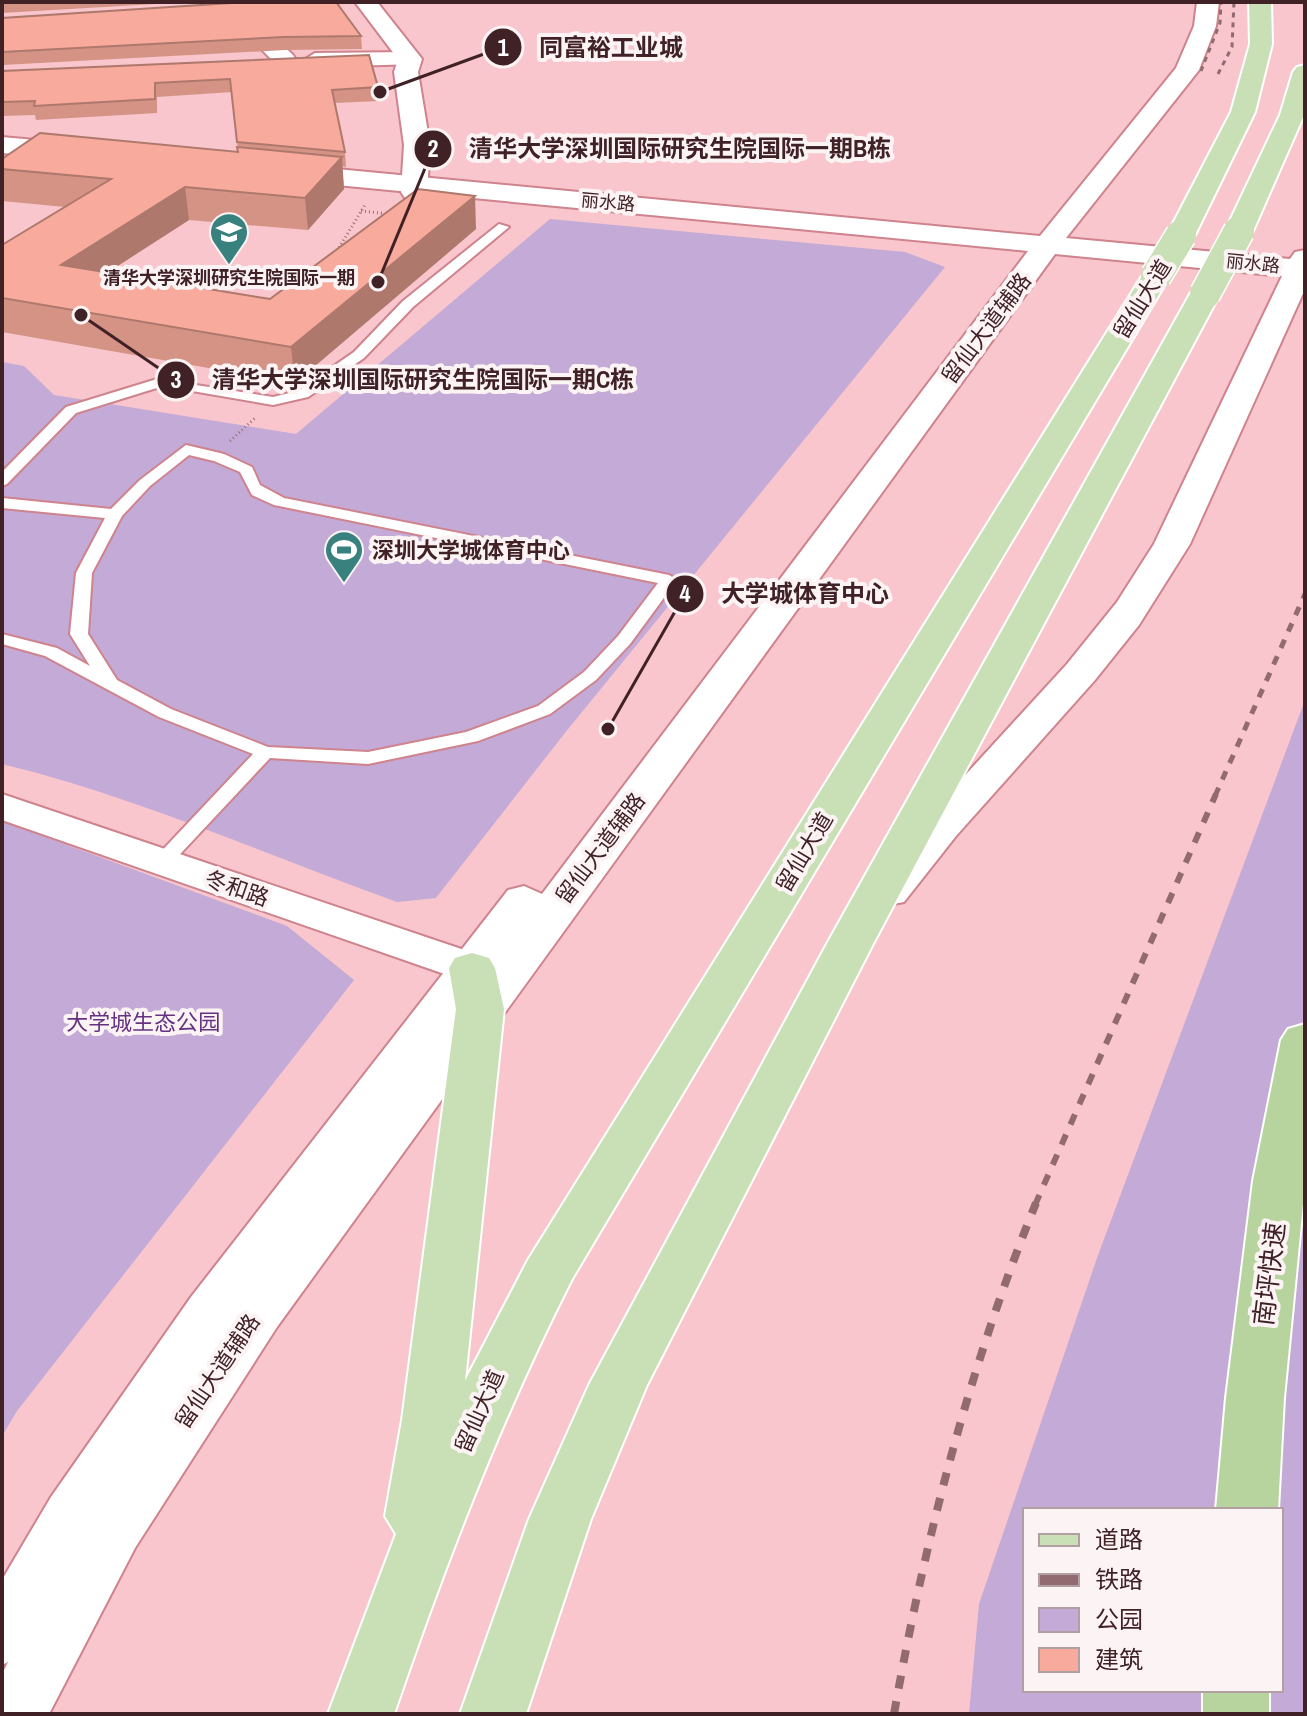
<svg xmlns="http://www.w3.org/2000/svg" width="1307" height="1716" font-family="'Archivo Narrow','Noto Sans SC',sans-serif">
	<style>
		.green { fill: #c4aad6; fill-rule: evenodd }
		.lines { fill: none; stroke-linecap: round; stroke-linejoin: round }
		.service-casing { stroke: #ce838d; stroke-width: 4 }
		.minor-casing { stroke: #ce838d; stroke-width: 4 }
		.tertiary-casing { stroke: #ce838d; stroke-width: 4 }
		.secondary-casing { stroke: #ce838d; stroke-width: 4 }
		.primary-casing { stroke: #fff; stroke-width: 4 }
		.trunk-casing { stroke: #fff; stroke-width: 4 }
		.path { stroke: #997277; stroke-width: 3; stroke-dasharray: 1 3; stroke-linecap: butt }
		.service { fill: #fff; fill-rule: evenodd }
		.minor { fill: #fff; fill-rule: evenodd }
		.tertiary { fill: #fff; fill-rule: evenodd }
		.secondary { fill: #fff; fill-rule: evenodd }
		.primary { fill: #c9dfb6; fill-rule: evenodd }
		.trunk { fill: #b7d49e; fill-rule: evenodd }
		.rail-far3 { stroke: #926b70; stroke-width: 3; stroke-dasharray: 5 5; stroke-linecap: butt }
		.rail-far2 { stroke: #926b70; stroke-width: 5; stroke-dasharray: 9 9; stroke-linecap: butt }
		.rail-far1 { stroke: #926b70; stroke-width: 6; stroke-dasharray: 11 11; stroke-linecap: butt }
		.rail { stroke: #926b70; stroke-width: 8; stroke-dasharray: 13 13; stroke-linecap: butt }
		.primary-bridge-casing { stroke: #fff; stroke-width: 33; stroke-linecap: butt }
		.primary-bridge { stroke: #c9dfb6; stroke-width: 30 }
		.wall { fill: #d59386 }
		.shaded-wall { fill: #ae786d }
		.building { fill: #f8ab9c; stroke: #ae786d; stroke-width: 2 }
		.labels { text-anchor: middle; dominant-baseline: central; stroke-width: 8; stroke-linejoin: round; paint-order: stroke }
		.far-street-label { font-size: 18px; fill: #402226; stroke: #fcf3f4 }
		.far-poi-label { font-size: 18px; font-weight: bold; fill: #402226; stroke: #fcf3f4 }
		.street-label { font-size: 22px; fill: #402226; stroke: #fcf3f4 }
		.poi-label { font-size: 22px; font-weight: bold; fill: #402226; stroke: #fcf3f4; text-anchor: start }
		.park-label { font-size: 22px; fill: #653282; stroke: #fcf3f4 }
		.near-street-label { font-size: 26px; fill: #402226; stroke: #fcf3f4 }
		.leader { fill: none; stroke: #402226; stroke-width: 3 }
		.callout-dot { fill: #402226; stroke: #fcf3f4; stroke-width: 3 }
		.mark-label { font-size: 24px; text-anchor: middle; font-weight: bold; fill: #fff }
		.callout-label { font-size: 24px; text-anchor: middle; font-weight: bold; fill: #402226; stroke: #fcf3f4; stroke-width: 8; stroke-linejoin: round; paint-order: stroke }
	</style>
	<rect width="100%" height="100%" fill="#f8c6cc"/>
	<path class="green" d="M550 219 905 252 945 267 564 734 436 898 397 902C266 855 138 797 2 764V362L24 366 54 395 296 434Z
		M1305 700V1714H969L979 1604 1097 1258ZM1025 1510H1281V1690H1025Z
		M2 821 287 926 354 980 17 1411 2 1436Z"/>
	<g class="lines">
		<g class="service-casing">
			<path id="service" d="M499 224 509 227 413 307 364 358 308 397 273 405 163 386 76 413 7 484 2 486V472L66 407 157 379 273 397 298 391 354 352 403 301Z
				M186 445 224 454 252 467 260 485 284 498 669 575 677 580 630 644 596 680 550 714 478 741 368 764 270 758 169 866H155L152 862 155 858 253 754 159 717 45 656 2 644V634L57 648 90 666 70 634 76 573 105 518 2 508V498L111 509 140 480ZM189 455 214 461 240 472 252 495 274 505 658 583 618 636 584 672 538 706 466 732 368 752 268 747 171 709 117 680 88 634 92 573 122 516 150 486Z"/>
		</g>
		<g class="minor-casing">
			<path id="minor" d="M215 2H237L293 55 296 60 293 65H277Z
				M410 52 418 54 421 59 418 64 315 67 304 60 315 53Z
				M2 794 488 958 494 968 488 978 472 982 456 978 2 820Z"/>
		</g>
		<g class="tertiary-casing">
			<path id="tertiary" d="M355 2H377L422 59 418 72 430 145 427 192 423 198H405L401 192 404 145 394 72 398 59Z"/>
		</g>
		<g class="secondary-casing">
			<path id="secondary" d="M1197 2H1219L1216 26 1199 70 1066 238 1290 259 1295 252 1305 250V289L1190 544 1139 625 1095 680 956 836 904 902 888 905 872 902 866 892 926 818 1067 664 1117 602 1154 544 1282 276 1055 254 277 1327 135 1548 49 1714H2V1674L8 1662 2 1665V1580L51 1497 191 1297 508 890 524 886 542 894 1028 251 284 180 275 178 271 172 275 166 284 164 1040 236 1176 68 1194 26Z
				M2 137 80 144 89 147 93 152 89 157 80 160 2 153Z"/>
		</g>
		<g class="primary-casing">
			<path id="primary" d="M1249 2H1271L1272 44 1255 112 1195 235 1191 241 1181 243 1171 241 1167 235 1231 112 1250 44Z
				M1305 65 1304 115 1253 231 1249 237 1239 239 1229 237 1225 231 1280 115 1293 72 1297 67Z
				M1156 267 1166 270 1170 276 572 1279C501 1419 445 1565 394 1714H328L396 1534 385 1516 402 1420 456 1009 449 968 455 958 472 953 489 958 495 968 504 1009 465 1381 528 1260 1142 276 1146 270Z
				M1205 285 1215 288 1220 294 874 942 647 1385 591 1519 526 1714H460L529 1519 589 1385 828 942 1190 294 1195 288Z"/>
		</g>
		<g class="trunk-casing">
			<path id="trunk" d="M1305 1024V1183L1284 1398 1278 1510H1216L1226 1398 1253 1181 1281 1040 1288 1029Z
				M1203 1690H1269V1714H1203Z"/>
		</g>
		<path class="path" d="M361 211 390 214
			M337 251 365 205
			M230 441 255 418"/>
		<use href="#service" class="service"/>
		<use href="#minor" class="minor"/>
		<use href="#tertiary" class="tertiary"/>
		<use href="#secondary" class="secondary"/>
		<use href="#primary" class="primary"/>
		<use href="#trunk" class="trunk"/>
		<path class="rail-far3" d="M1201 71 1220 23 1221 2
			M1218 74 1232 47 1234 2"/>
		<path class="rail-far2" d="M1215 796 1305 594"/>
		<path class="rail-far1" d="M1035 1205 1216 794"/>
		<path class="rail" d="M894 1714C925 1539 969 1368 1036 1203"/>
		<g class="primary-bridge-casing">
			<path id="primary-bridge" d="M1156 276 1181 235
				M1205 294 1239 231"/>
		</g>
		<use href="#primary-bridge" class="primary-bridge"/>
	</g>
	<path class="wall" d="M2 2H154L155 4 2 13Z
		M2 18 361 36 362 49 285 50 2 65Z
		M369 55 378 87 379 101 334 103 345 152 346 167 342 166 344 189 308 230 189 220 107 273 270 299 476 229 295 383 2 332V245L65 207 2 201V159L238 152 232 92 157 97V113L36 120 35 115 2 116V71Z"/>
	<path class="shaded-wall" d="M342 157 344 189 308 230 305 198Z
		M185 187 189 220 66 299 61 265Z
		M475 196 476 229 295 383 291 347Z"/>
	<path class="building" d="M247 2H336L361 36 284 37 2 52V18Z
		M369 55 378 87 332 90 345 152 237 142 230 79 155 83V99L34 106 35 101 2 102V71Z
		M40 133 238 152 237 147 342 157 305 198 185 187 61 265 270 299 418 189 475 196 291 347 2 298V245L111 179 2 169V159Z"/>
	<defs>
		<g id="school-pin" transform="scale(2)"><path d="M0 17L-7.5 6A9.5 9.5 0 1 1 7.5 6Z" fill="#39817e" stroke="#fcf3f4"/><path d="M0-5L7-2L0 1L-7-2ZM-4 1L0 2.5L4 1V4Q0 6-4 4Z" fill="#fff"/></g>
		<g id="stadium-pin" transform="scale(2)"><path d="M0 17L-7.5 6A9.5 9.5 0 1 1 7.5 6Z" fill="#39817e" stroke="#fcf3f4"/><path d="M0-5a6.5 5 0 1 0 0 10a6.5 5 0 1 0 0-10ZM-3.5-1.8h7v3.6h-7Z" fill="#fff"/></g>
	</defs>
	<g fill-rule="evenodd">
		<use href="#school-pin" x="229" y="232"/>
		<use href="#stadium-pin" x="344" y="550"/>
	</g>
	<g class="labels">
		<g class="far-street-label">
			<text transform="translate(608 202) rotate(5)">丽水路</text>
			<text transform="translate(1253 263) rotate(6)">丽水路</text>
		</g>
		<g class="far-poi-label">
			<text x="229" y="277">清华大学深圳研究生院国际一期</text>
		</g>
		<g class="street-label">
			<text transform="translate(1142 299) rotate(-58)">留仙大道</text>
			<text transform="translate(986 328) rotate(-53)">留仙大道辅路</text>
			<text transform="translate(600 848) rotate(-53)">留仙大道辅路</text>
			<text transform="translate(804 852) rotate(-59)">留仙大道</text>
			<text transform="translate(237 888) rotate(19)">冬和路</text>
			<text transform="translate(217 1371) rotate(-56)">留仙大道辅路</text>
			<text transform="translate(479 1411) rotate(-66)">留仙大道</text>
		</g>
		<g class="poi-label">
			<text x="372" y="550">深圳大学城体育中心</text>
		</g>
		<g class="park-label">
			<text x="143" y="1022">大学城生态公园</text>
		</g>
		<g class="near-street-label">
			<text transform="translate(1269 1274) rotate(-83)">南坪快速</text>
		</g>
	</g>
	<path class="leader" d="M380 92L503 47M378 282L433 149M81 315L176 380M608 729L685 594"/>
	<g class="callout-dot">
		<circle cx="380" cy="92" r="8"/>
		<circle cx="378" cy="282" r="8"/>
		<circle cx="81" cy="315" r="8"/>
		<circle cx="608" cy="729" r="8"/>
		<circle cx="503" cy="47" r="20"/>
		<circle cx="433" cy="149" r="20"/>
		<circle cx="176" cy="380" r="20"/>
		<circle cx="685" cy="594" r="20"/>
	</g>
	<g class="mark-label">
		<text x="503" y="56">1</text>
		<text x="433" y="157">2</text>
		<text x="176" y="388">3</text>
		<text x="685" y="602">4</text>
	</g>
	<g class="callout-label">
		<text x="611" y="56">同富裕工业城</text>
		<text x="680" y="157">清华大学深圳国际研究生院国际一期B栋</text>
		<text x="423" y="388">清华大学深圳国际研究生院国际一期C栋</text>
		<text x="805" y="602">大学城体育中心</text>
	</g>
	<rect width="1307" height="1716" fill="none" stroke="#402226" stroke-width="8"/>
	<rect x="1023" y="1508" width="260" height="184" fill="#fcf3f4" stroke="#b19fa2" stroke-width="2"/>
	<rect x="1039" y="1534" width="40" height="12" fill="#c9dfb6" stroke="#b19fa2" stroke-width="2"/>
	<text x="1095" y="1548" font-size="24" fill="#402226">道路</text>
	<rect x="1039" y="1574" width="40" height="12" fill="#926b70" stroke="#b19fa2" stroke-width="2"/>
	<text x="1095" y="1588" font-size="24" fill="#402226">铁路</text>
	<rect x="1039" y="1608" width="40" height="24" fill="#c4aad6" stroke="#b19fa2" stroke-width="2"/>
	<text x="1095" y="1628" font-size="24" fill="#402226">公园</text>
	<rect x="1039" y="1648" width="40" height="24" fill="#f8ab9c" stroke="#b19fa2" stroke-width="2"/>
	<text x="1095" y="1668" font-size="24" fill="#402226">建筑</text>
</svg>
